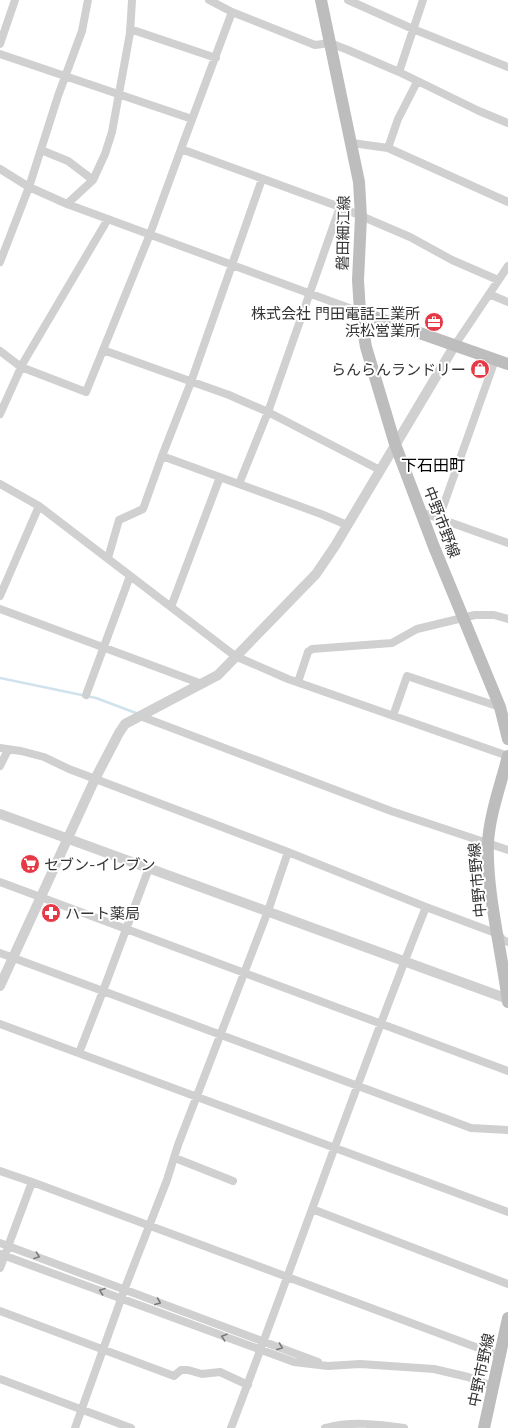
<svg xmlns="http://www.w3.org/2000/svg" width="508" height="1428" font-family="Mulish,'Noto Sans JP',sans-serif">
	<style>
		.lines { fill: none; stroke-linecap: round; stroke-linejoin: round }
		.stream { stroke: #cfe2ee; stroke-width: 2.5 }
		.minor { stroke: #d0d0d0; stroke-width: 8 }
		.tertiary { stroke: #d0d0d0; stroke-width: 10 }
		.secondary { stroke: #bdbdbd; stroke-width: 12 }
		.oneway { stroke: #7a7a7a }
		.labels { text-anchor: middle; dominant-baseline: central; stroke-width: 4; stroke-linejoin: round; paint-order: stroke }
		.street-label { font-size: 15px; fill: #333; stroke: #fff }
		.poi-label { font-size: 15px; fill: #333; stroke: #fff; text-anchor: end }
		.neighbourhood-label { font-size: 16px; fill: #000; stroke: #fff }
	</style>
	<rect width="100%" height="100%" fill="#fff"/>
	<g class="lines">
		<path class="stream" d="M0 678 96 698 136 713"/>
		<path class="minor" d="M209 0 232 12 315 45 330 43 348 50 399 72 479 111 508 123
			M348 0 413 29 508 67
			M130 29 216 58
			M0 44 15 0
			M0 54 192 119
			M399 72 423 0
			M352 143 388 148 508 202
			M388 148 398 119 417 82
			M181 149 232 12
			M41 150 68 161 93 180
			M0 169 29 187 67 204 360 312
			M262 179 191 382 162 456 321 514 347 525
			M67 204 93 180 105 154 112 132 130 33 132 0
			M0 262 29 187 58 96 82 31 88 0
			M489 294 508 302
			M455 345 508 266
			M103 350 229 395 268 412 380 470
			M0 351 21 367 86 392 150 234 181 149 340 207 410 237 452 260 498 280
			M0 414 23 363 108 219
			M0 484 39 506 235 656 288 679 508 756
			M239 484 268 412 340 207
			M421 512 508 543
			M439 518 495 360
			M108 558 119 520 143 509 162 456
			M0 596 39 506
			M171 607 220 477
			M0 609 202 684
			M298 682 308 652 312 649 392 643 417 629 475 615H494L508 619
			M86 695 130 576
			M140 716 391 811 508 850
			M393 716 407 676 500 707
			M0 748 21 751 44 757 69 769 288 852 426 907 498 934 503 940 508 942
			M0 766 8 750
			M0 882 508 1071
			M0 953 103 991 149 868
			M0 1024 508 1212
			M79 1053 103 991 471 1128 508 1130
			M175 1158 233 1181
			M0 1171 32 1182 0 1268
			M32 1182 500 1356
			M312 1209 508 1284
			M0 1243 318 1362
			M0 1254 294 1362 328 1366 360 1364 434 1369 468 1377 494 1387
			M0 1311 174 1376 181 1370H188L202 1374 220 1372 248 1385
			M0 1379 131 1428
			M75 1428 125 1288 167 1180 178 1145 268 911 288 852
			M231 1428C297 1255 357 1079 426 907
			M325 1428C351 1421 378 1424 404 1428"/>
		<path class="tertiary" d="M0 814 508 999
			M0 986 95 779 119 733 125 724 218 675 316 574 335 546 455 345"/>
		<path class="secondary" d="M321 0 359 182 361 217 358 280 360 312 366 347 395 444 434 547 500 707 508 739
			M360 312 508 364
			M508 756C501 784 490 813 488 842 486 892 502 952 508 1002
			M484 1428 508 1318"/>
	</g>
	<defs><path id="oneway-chevron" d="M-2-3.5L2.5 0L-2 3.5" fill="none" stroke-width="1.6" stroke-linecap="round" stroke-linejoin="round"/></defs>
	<g class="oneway">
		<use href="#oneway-chevron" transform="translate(37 1256) rotate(20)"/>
		<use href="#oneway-chevron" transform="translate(102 1291) rotate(-160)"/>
		<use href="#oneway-chevron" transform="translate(158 1302) rotate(23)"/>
		<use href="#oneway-chevron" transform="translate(224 1337) rotate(-161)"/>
		<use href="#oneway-chevron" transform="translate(280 1347) rotate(21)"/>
	</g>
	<defs>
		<g id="office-disc" transform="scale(1)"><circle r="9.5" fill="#e63946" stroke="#fff"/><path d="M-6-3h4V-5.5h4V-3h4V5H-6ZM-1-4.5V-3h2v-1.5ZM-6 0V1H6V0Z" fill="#fff"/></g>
		<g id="shop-disc" transform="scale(1)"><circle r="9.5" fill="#e63946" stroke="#fff"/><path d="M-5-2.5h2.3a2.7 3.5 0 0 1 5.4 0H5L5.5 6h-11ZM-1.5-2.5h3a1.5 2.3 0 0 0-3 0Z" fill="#fff"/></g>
		<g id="supermarket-disc" transform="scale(1)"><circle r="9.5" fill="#e63946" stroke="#fff"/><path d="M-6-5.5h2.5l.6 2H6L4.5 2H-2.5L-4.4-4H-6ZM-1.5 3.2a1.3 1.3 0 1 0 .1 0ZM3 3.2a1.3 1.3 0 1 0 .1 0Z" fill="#fff"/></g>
		<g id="pharmacy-disc" transform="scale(1)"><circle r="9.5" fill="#e63946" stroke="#fff"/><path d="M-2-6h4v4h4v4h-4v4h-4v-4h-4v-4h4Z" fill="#fff"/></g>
	</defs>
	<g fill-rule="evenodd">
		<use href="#office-disc" x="434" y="322"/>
		<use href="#shop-disc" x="480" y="369"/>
		<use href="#supermarket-disc" x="30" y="864"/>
		<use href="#pharmacy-disc" x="51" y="913"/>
	</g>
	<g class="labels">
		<g class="street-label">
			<text transform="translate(343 233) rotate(-89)">磐田細江線</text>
			<text transform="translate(442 522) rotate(69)">中野市野線</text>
			<text transform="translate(477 880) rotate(-95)">中野市野線</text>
			<text transform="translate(481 1370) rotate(-78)">中野市野線</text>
		</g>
		<g class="poi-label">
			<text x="420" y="313">株式会社 門田電話工業所<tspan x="420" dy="17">浜松営業所</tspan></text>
			<text x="466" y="369">らんらんランドリー</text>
			<text x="44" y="864" text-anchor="start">セブン-イレブン</text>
			<text x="65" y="913" text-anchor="start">ハート薬局</text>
		</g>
		<g class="neighbourhood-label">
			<text x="433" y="465">下石田町</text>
		</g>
	</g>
</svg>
